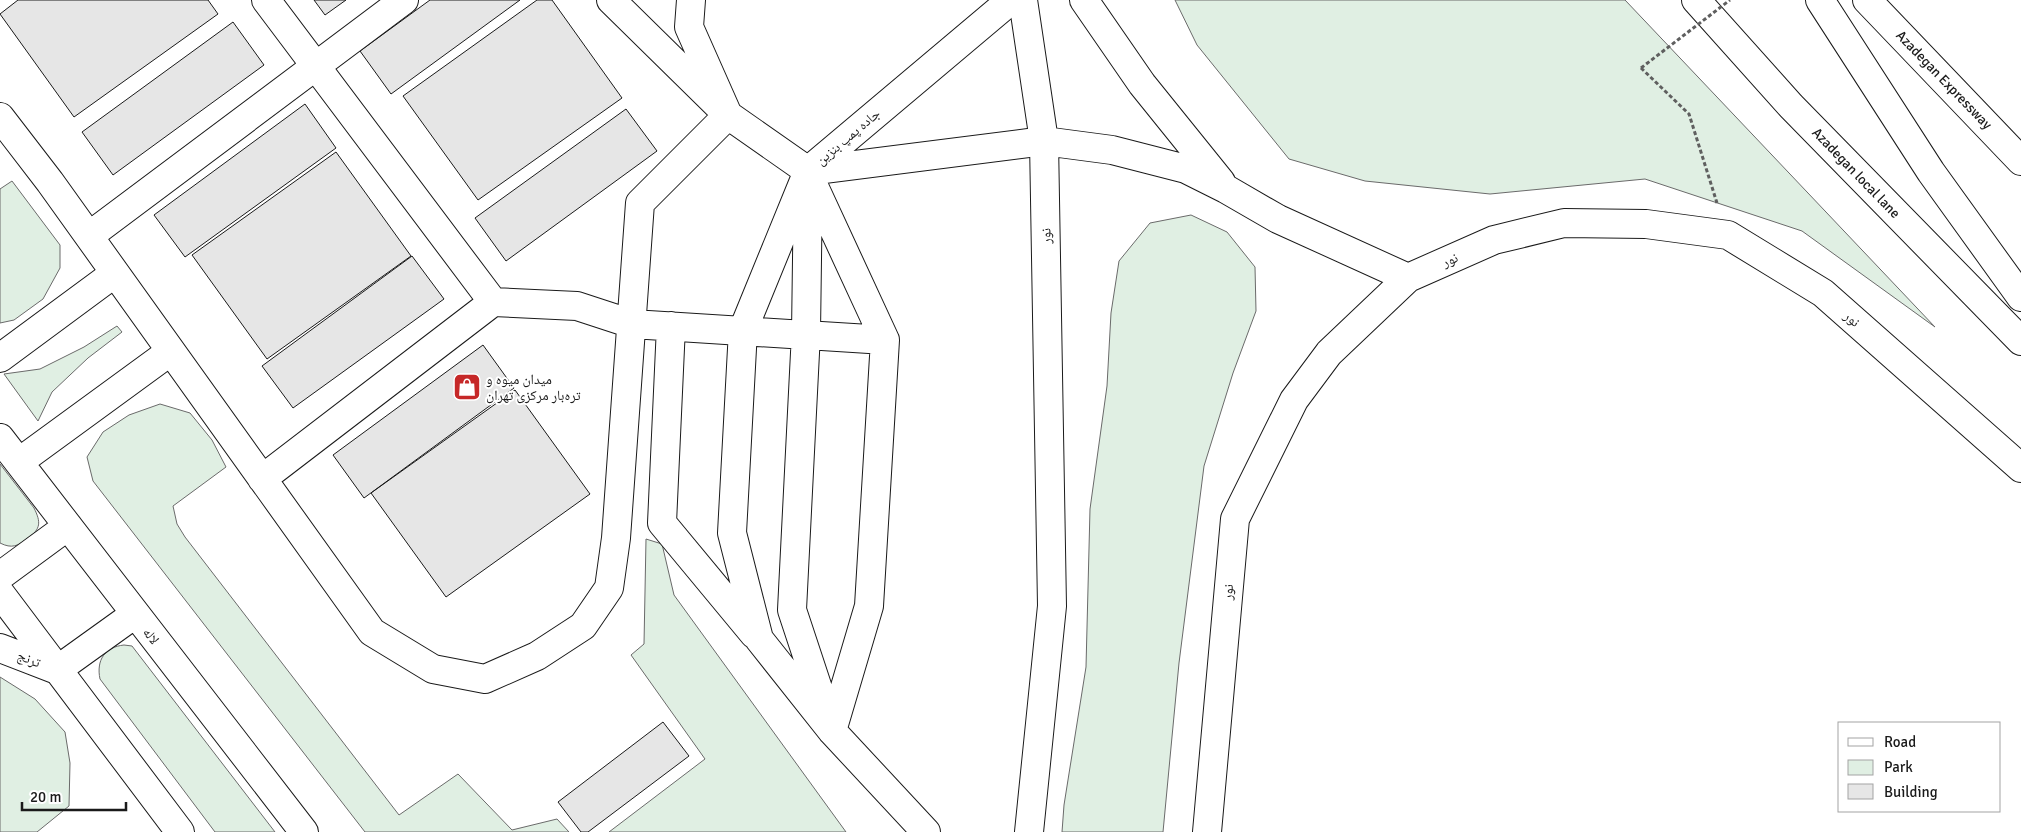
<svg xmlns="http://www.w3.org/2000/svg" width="2021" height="832" font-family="Signika,'Noto Naskh Arabic',sans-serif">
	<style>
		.green { fill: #e0efe3; stroke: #6a6a6a }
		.building { fill: #e6e6e6; stroke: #1a1a1a }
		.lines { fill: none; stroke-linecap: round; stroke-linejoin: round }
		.minor-casing { stroke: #1a1a1a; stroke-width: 30 }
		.major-casing { stroke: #1a1a1a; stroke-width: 30 }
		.highway-casing { stroke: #1a1a1a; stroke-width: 30 }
		.path { stroke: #5f5f5f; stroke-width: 3; stroke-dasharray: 4 2.5; stroke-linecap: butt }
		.minor { stroke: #fff; stroke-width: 28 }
		.major { stroke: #fff; stroke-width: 28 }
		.highway { stroke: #fff; stroke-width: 28 }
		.path-bridge { stroke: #5f5f5f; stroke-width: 3; stroke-dasharray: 4 2.5; stroke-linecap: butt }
		.labels { text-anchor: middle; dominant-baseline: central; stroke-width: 4; stroke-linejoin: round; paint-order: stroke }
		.street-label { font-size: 14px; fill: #1a1a1a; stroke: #fff }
		.poi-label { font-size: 14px; fill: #1a1a1a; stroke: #fff; text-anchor: start }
	</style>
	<rect width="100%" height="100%" fill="#fff"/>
	<path class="green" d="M1175 0H1625L1935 327 1802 231 1645 179 1490 194 1365 181 1289 159 1197 45Z
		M12 181 60 245V268L43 299 14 320 0 323V189Z
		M1191 215 1227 232 1255 267 1256 311 1233 373 1204 466 1179 663 1163 832H1062L1064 805 1086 667 1090 509 1107 386 1111 313 1119 261 1150 223Z
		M117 326 122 332 88 358 52 392 38 421 4 374 40 369 84 347Z
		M160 404 190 413 212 440 226 467 173 506 177 524 185 537 399 815 458 774 512 830 557 819 569 832H365L93 481 87 457 103 432 129 415Z
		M0 464 34 508C41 522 41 529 28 538 18 546 12 549 0 543Z
		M646 539 662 544 674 595 846 832H609L705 759 631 655 644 644Z
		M124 645 132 646 275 832H215L100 679C96 660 105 647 124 645Z
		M0 677 35 699 65 732 70 763 69 806 37 832H0Z"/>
	<path class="building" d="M18 0H208L218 14 74 117 0 14Z
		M314 0H346L325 15Z
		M430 0H520L391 94 360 51Z
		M537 0H552L622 98 478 200 403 96Z
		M233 22 264 65 113 175 82 132Z
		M305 104 336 148 185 257 154 215Z
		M626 109 657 151 506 261 475 218Z
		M336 152 411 256 267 359 192 255Z
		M412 256 444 299 293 408 262 366Z
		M483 345 514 388 364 498 333 455Z
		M515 390 590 494 446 597 371 493Z
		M663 722 689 756 588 832H581L558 802Z"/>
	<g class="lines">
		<g class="minor-casing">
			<path id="minor" d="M266 0 493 302 577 306 632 324 885 340
				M691 0 689 27 728 115 808 171
				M0 117 50 182 372 632 433 669 485 679 537 656 583 626 609 588 616 538 640 203 728 115 611 0
				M808 171 1044 141
				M811 180 885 340 869 606 832 731
				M808 185 806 333 792 610 832 731 926 832
				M89 236 404 0
				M671 326 662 523 754 634
				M0 358 115 273
				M0 438 304 832
				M19 462 171 351
				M262 479 493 302
				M0 576 68 526
				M0 593 180 832
				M0 648 57 670
				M57 670 135 614
				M832 731 759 639 732 533 743 330 808 171 1011 0"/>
		</g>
		<g class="major-casing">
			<path id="major" d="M1023 0 1044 141 1052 606 1029 832
				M1084 0 1142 84 1221 182
				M1696 0 1791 106 2021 341
				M1044 141 1112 150 1186 169 1226 189 1278 219 1408 278
				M1207 832 1235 519 1294 400 1329 353 1408 278 1494 240 1564 223 1646 224 1728 235 1823 293 2021 468"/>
		</g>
		<g class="highway-casing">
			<path id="highway" d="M1820 0 1931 172 2021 297
				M1867 0 2021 161"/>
		</g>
		<path class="path" d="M1641 68 1689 114 1717 203"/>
		<use href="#minor" class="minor"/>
		<use href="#major" class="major"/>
		<use href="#highway" class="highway"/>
		<path class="path-bridge" d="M1641 68 1730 0"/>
	</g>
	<defs>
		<g id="shop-square" transform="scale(1.4375)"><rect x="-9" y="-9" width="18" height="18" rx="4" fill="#c62828" stroke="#fff"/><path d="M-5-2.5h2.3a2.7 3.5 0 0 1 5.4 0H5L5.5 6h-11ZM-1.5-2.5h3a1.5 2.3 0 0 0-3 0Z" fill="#fff"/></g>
	</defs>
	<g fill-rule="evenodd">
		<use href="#shop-square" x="467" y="387"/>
	</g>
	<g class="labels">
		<g class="street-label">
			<text transform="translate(1944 80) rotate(46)">Azadegan Expressway</text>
			<text transform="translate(848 137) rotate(-40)">جاده پمپ بنزین</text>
			<text transform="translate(1856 173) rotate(46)">Azadegan local lane</text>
			<text transform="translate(1046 236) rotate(-91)">نور</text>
			<text transform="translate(1450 260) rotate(-24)">نور</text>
			<text transform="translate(1852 319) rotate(41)">نور</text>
			<text transform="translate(1228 592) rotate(-85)">نور</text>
			<text transform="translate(151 636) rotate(52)">لاله</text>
			<text transform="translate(29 659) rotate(22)">ترنج</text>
		</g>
		<g class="poi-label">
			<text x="486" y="379">میدان میوه و<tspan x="486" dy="16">تره‌بار مرکزی تهران</tspan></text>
		</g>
	</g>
	<rect x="1838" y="722" width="162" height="90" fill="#ffffff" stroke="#a3a3a3"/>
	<rect x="1848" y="738" width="25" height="8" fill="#ffffff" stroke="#a3a3a3"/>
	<text x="1884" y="747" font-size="15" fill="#1a1a1a">Road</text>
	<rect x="1848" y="760" width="25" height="15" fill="#e0efe3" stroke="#a3a3a3"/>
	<text x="1884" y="772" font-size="15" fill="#1a1a1a">Park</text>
	<rect x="1848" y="784" width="25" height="15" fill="#e6e6e6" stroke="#a3a3a3"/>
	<text x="1884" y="797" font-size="15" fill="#1a1a1a">Building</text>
	<path d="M22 802v8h104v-8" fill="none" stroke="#1a1a1a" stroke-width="2.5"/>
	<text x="30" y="802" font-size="15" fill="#1a1a1a" stroke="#ffffff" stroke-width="4" paint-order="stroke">20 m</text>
</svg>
